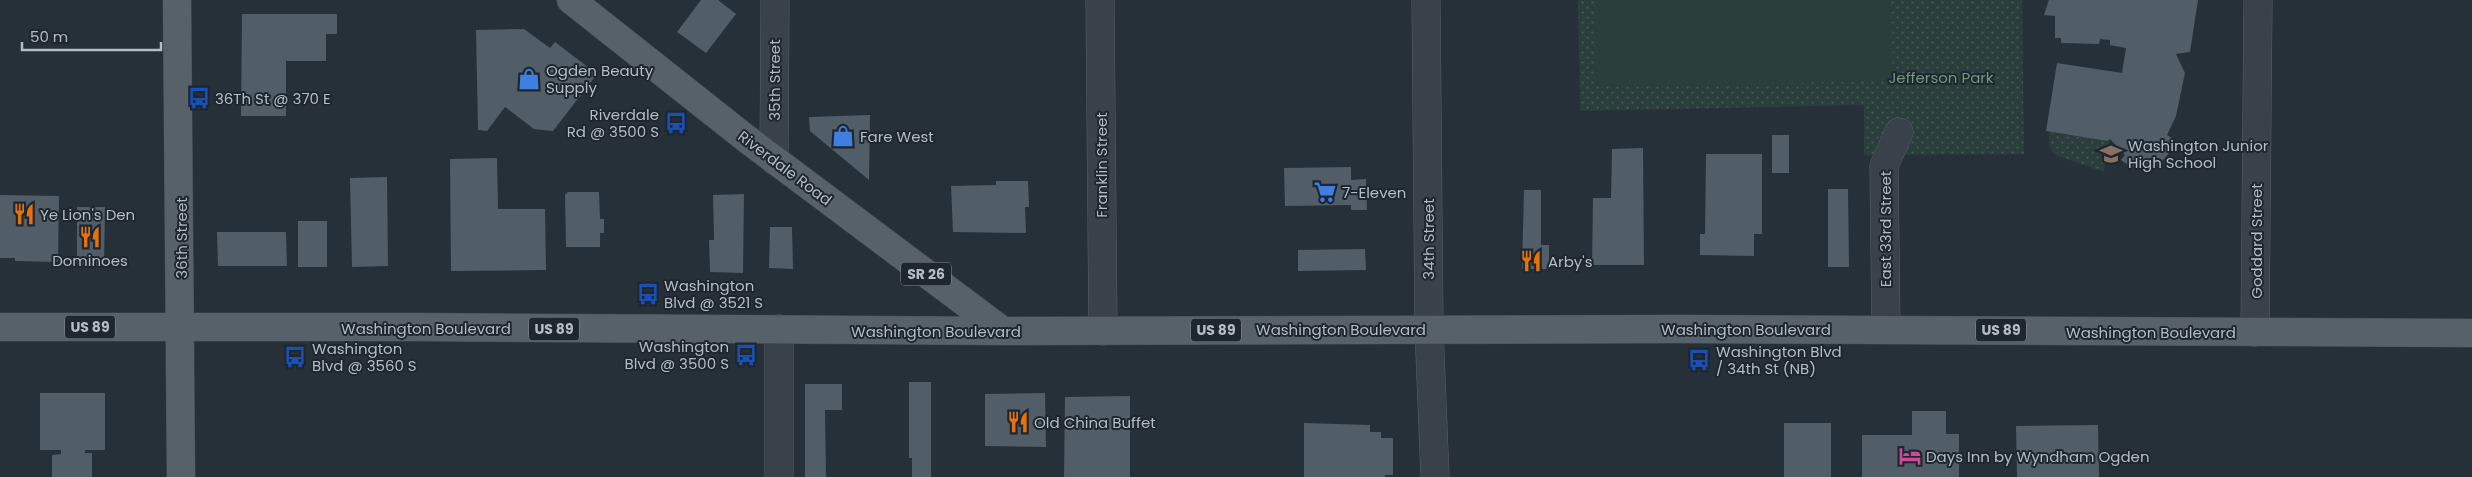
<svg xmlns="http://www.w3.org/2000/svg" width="2472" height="477" font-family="Poppins,sans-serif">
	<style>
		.green { fill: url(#green-dots) }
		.pitch { fill: #2a3e3c }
		.building { fill: #515d67 }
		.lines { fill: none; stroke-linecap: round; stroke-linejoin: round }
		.minor-casing { stroke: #576068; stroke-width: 29 }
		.major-casing { stroke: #424b53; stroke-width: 29 }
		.minor { stroke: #39424a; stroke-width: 28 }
		.major { stroke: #57616a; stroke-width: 28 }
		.labels { text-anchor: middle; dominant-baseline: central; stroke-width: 4; stroke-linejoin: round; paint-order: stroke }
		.shield { fill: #1e272f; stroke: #879098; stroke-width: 1 }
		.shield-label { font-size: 14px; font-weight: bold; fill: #b4bdc5 }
		.poi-label { font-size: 15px; fill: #b4bdc5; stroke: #1e272f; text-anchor: start }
		.park-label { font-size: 15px; fill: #75987a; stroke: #1e272f }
		.street-label { font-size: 15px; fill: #b4bdc5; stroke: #1e272f }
	</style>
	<defs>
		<pattern id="green-dots" width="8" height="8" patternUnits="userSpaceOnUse" patternTransform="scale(1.25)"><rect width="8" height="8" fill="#2a3e3c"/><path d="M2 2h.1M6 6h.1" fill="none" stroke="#465857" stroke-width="1.8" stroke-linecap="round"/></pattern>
	</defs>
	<rect width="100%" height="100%" fill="#263039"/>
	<path class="green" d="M1578 0H2022L2024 154 1864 155V105L1580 111Z
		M2049 132 2107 141 2110 139 2104 172 2055 155 2049 147Z"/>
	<path class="pitch" d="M1595 0H1891L1893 81 1596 86Z"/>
	<path class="building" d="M701 0H718L736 14 706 53 677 32Z
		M2049 0H2198L2190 52 2176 54 2185 73 2176 116 2167 135 2172 138V145L2169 153 2159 165 2143 169 2128 165 2121 160 2125 155 2110 139 2107 141 2046 131 2057 63 2122 73 2126 48 2110 45V40L2100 39 2099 44 2061 43V38H2055V16L2044 15Z
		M242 14H337V34H326V61H286V116H241Z
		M524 29 550 48 555 42 597 74 553 131 534 129 505 107 487 131 478 130 476 30Z
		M870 115 869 180 810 131 809 117Z
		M1772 135H1789V173H1772Z
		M1643 148 1644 265H1592L1593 198H1611L1612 149Z
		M1706 154H1762V234H1754V256L1700 255V234H1705Z
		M497 158 498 209H545L546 270 451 271 450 159Z
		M1351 167V180L1366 179 1367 210H1351V205L1285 206 1284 168Z
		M387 177 388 266 352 267 350 178Z
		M996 181H1028L1029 207H1025L1026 233 953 232 951 186 996 185Z
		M1828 189H1848L1849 267H1828Z
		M1524 190H1541V245H1549V269H1522Z
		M568 192H599L600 219H604V233H600V247H566L565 195Z
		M744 194 743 273 710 272 709 240H714L713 195Z
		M0 195 59 196 58 262 15 261V258H0Z
		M77 207H105L104 266 77 265Z
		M298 221H327V267H298Z
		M770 227H792L793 269 769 268Z
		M217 232H286L287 266H218Z
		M1365 249 1366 270 1298 271V250Z
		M909 382H931V477H912V458H909Z
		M805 384H842V410H825L826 477H805Z
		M40 393H105V450H85V453H92V477H52V455L61 454V450H40Z
		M1045 393 1046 447 985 446V394Z
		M1130 396V477H1064L1065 397Z
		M1912 411H1946V434H1959V477H1862V435H1912Z
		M1304 423 1370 425V432H1381V438H1393V475H1385V477H1304Z
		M1784 423H1831V477H1784Z
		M2098 425 2099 477H2017L2016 426Z"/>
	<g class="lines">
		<g class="minor-casing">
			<path id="minor" d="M1100 0 1103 331
				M1426 0 1429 328 1435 477
				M774 160 775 0
				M1886 329 1884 166 1899 132
				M2255 332 2258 0
				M779 477V329"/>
		</g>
		<g class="major-casing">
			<path id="major" d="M177 0 181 477
				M571 0 748 140 1003 331
				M0 327H416L1003 331 1679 329 2472 333"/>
		</g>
		<use href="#minor" class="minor"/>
		<use href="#major" class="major"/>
	</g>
	<defs>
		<g id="shop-bare" transform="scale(1.725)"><path d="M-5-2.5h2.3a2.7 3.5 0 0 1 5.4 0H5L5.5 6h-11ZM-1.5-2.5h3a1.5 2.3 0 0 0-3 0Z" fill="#3f7fe0" stroke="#1e272f" stroke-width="2.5" paint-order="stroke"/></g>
		<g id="bus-bare" transform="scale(1.725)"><path d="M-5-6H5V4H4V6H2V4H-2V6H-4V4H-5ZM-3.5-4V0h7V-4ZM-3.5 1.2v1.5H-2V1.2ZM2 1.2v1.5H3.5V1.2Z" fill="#1a4fb4" stroke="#1e272f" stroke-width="2.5" paint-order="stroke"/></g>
		<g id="school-bare" transform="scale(1.725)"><path d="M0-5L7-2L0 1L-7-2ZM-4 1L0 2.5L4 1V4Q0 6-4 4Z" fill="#8d6e63" stroke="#1e272f" stroke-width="2.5" paint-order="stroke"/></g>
		<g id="supermarket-bare" transform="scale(1.725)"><path d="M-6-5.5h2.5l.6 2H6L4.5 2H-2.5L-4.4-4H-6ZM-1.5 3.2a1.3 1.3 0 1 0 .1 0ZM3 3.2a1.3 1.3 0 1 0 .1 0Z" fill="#3f7fe0" stroke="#1e272f" stroke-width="2.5" paint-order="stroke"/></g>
		<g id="restaurant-bare" transform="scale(1.725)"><path d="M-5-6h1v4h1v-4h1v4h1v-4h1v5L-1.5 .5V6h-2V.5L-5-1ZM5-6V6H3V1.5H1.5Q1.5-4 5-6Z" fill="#e8710a" stroke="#1e272f" stroke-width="2.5" paint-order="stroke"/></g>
		<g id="hotel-bare" transform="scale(1.725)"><path d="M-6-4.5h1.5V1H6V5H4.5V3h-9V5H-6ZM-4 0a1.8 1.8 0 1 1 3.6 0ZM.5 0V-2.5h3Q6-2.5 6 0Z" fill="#d1479c" stroke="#1e272f" stroke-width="2.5" paint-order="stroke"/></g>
	</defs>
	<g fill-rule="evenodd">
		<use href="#shop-bare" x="529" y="79"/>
		<use href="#bus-bare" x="199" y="98"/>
		<use href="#bus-bare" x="676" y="123"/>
		<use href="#shop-bare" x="843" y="136"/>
		<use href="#school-bare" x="2111" y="154"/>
		<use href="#supermarket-bare" x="1325" y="192"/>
		<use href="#restaurant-bare" x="24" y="214"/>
		<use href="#restaurant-bare" x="90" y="237"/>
		<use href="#restaurant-bare" x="1531" y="261"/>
		<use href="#bus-bare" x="648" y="294"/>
		<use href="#bus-bare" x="746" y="355"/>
		<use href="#bus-bare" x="295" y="357"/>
		<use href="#bus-bare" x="1699" y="360"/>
		<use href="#restaurant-bare" x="1018" y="422"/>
		<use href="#hotel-bare" x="1910" y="456"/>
	</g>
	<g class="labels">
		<g class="shield">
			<rect x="901" y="262.5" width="50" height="23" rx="4"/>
			<rect x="65" y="315.5" width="50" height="23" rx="4"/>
			<rect x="529" y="317.5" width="50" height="23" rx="4"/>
			<rect x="1191" y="318.5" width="50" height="23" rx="4"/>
			<rect x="1976" y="318.5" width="50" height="23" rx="4"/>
		</g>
		<g class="shield-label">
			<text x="926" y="274">SR 26</text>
			<text x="90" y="327">US 89</text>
			<text x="554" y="329">US 89</text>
			<text x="1216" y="330">US 89</text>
			<text x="2001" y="330">US 89</text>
		</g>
		<g class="poi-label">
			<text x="546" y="70">Ogden Beauty<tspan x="546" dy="17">Supply</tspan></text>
			<text x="215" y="98">36Th St @ 370 E</text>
			<text x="659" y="114" text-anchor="end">Riverdale<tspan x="659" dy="17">Rd @ 3500 S</tspan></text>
			<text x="860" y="136">Fare West</text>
			<text x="2128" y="145">Washington Junior<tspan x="2128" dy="17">High School</tspan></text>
			<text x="1342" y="192">7-Eleven</text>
			<text x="40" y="214">Ye Lion's Den</text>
			<text x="90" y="260" text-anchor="middle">Dominoes</text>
			<text x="1548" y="261">Arby's</text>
			<text x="664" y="285">Washington<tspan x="664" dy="17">Blvd @ 3521 S</tspan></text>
			<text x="729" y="346" text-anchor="end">Washington<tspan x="729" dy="17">Blvd @ 3500 S</tspan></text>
			<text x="312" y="348">Washington<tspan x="312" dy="17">Blvd @ 3560 S</tspan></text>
			<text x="1716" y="351">Washington Blvd<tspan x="1716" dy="17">/ 34th St (NB)</tspan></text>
			<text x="1034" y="422">Old China Buffet</text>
			<text x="1926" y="456">Days Inn by Wyndham Ogden</text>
		</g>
		<g class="park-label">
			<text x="1941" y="77">Jefferson Park</text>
		</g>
		<g class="street-label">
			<text transform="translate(774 80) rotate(-90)">35th Street</text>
			<text transform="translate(1101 165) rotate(-90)">Franklin Street</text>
			<text transform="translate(785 168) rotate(37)">Riverdale Road</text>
			<text transform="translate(1885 229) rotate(-90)">East 33rd Street</text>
			<text transform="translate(181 238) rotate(-90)">36th Street</text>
			<text transform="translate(1428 239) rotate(-90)">34th Street</text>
			<text transform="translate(2256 241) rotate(-90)">Goddard Street</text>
			<text x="426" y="328">Washington Boulevard</text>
			<text x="1341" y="329">Washington Boulevard</text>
			<text x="1746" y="329">Washington Boulevard</text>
			<text x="936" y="331">Washington Boulevard</text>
			<text x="2151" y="332">Washington Boulevard</text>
		</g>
	</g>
	<path d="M22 42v8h139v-8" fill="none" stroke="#b4bdc5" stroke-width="2.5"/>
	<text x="30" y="42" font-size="15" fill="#b4bdc5" stroke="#1e272f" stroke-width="4" paint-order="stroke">50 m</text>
</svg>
